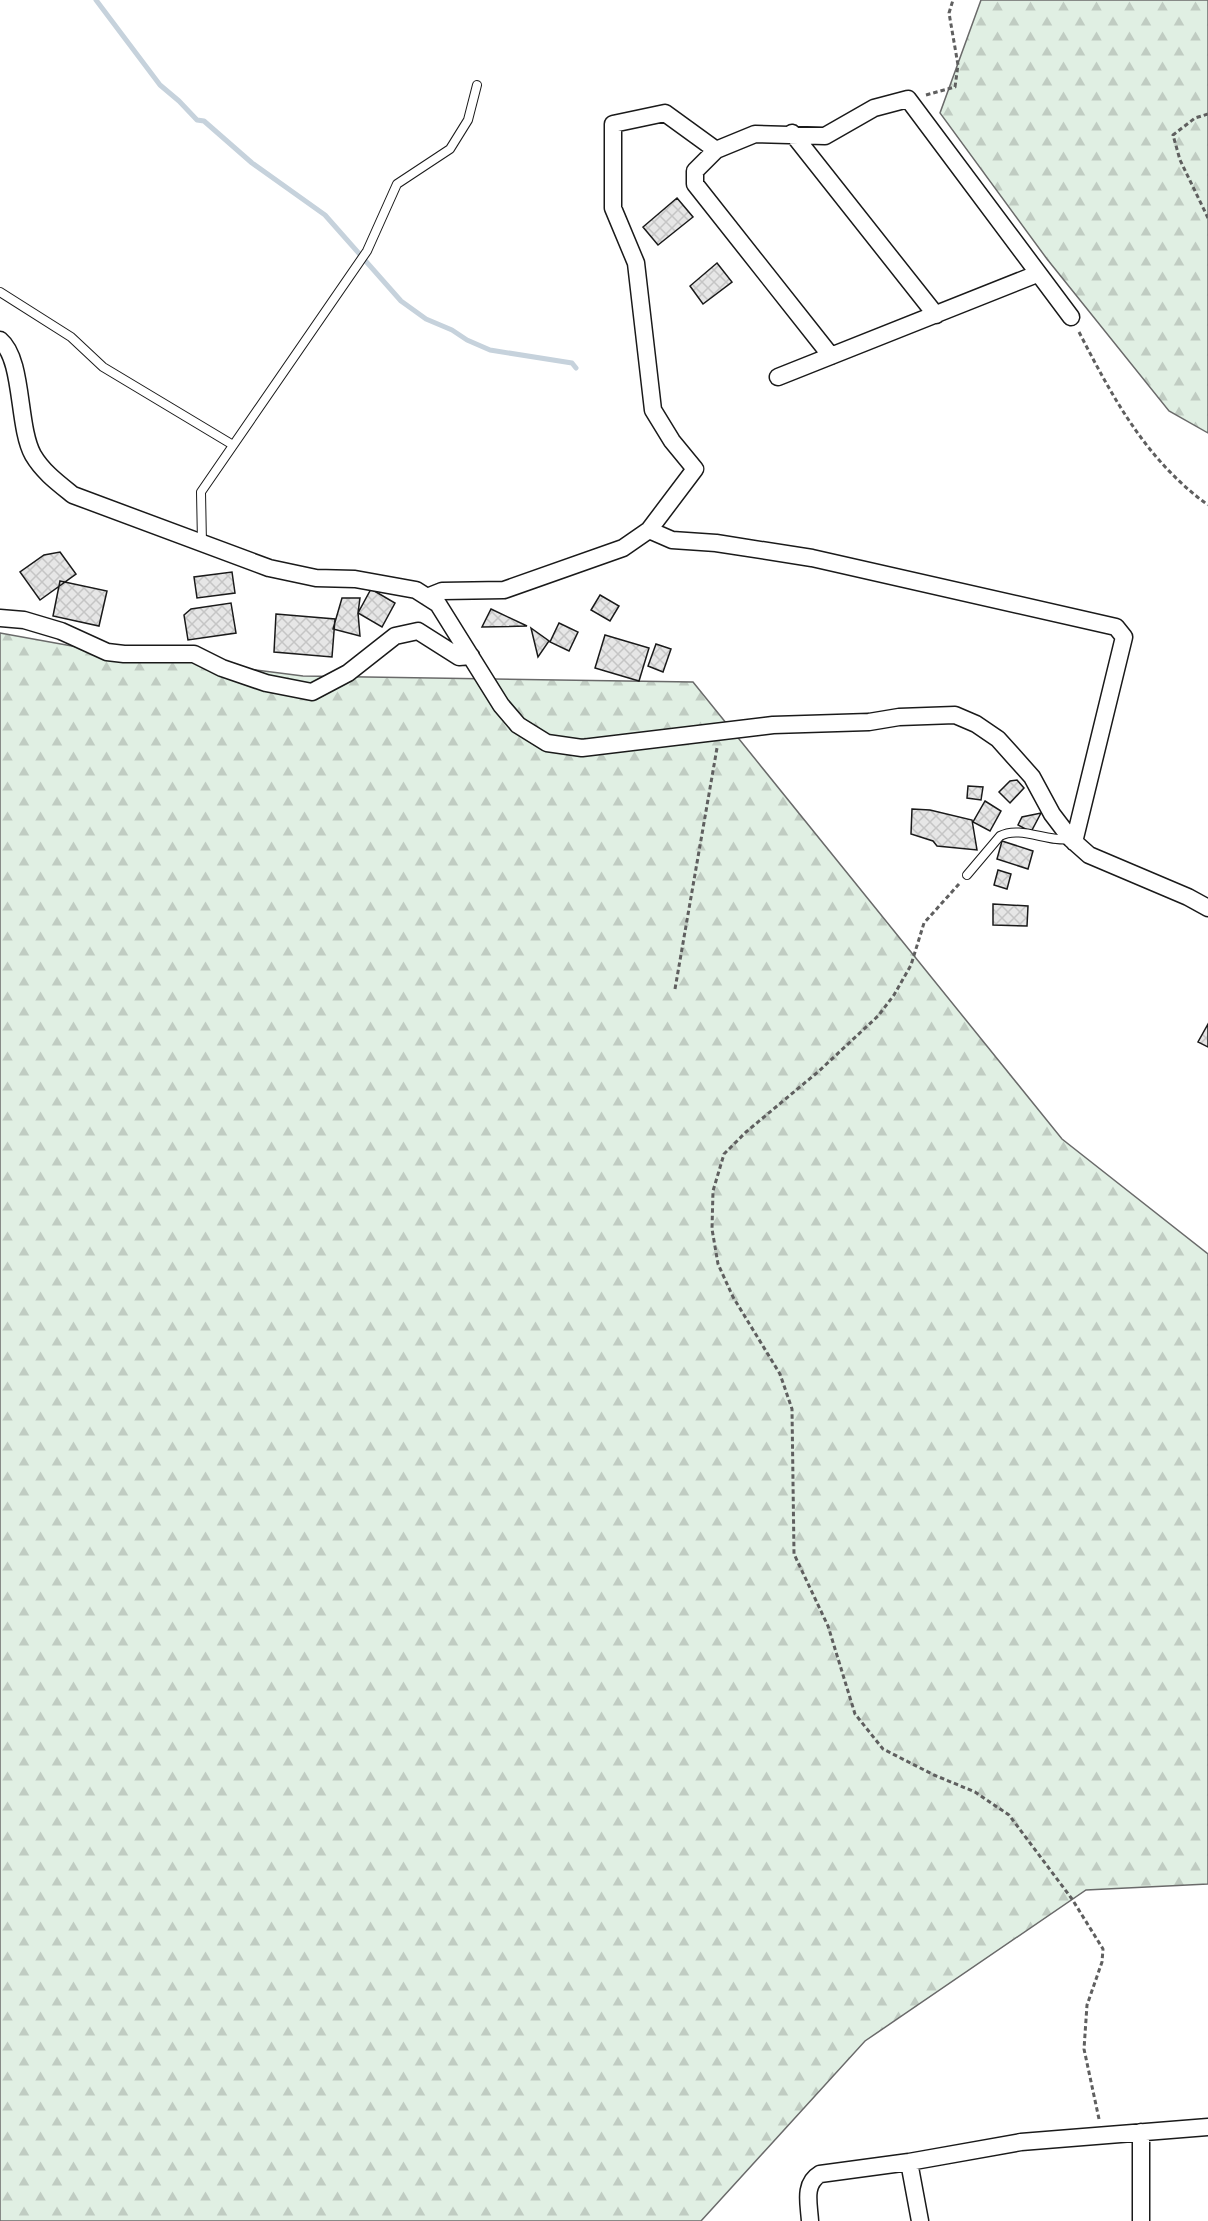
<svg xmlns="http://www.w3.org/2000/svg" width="1208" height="2221" font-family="'Roboto Serif',serif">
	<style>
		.forest { fill: url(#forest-firs); stroke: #6a6a6a; stroke-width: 1.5 }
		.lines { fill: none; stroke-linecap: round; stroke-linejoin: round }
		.stream { stroke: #c6d2dc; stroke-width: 5 }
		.building { fill: url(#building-cross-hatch); stroke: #1a1a1a; stroke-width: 1.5 }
		.service-casing { stroke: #1a1a1a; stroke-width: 10 }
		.minor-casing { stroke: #1a1a1a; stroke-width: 19 }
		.path { stroke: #5f5f5f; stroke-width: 3; stroke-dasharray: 4.5 3; stroke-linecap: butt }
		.service { stroke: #fff; stroke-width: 8 }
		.minor { stroke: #fff; stroke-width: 16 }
	</style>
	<defs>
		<pattern id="forest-firs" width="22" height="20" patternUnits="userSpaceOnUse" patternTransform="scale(1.5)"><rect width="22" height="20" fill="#e0efe3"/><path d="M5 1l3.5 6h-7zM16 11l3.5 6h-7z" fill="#c0ccc2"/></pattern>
		<pattern id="building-cross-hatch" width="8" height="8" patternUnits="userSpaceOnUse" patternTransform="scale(1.5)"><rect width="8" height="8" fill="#e6e6e6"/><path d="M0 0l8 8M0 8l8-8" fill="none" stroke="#c5c5c5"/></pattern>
	</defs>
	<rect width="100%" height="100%" fill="#fff"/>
	<path class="forest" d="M981 0H1208V433L1169 411 1047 259 940 113Z
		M0 633 83 648 303 676 693 682 1062 1139 1208 1254V1884L1086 1890 865 2041 701 2221H0Z"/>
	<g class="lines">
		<path class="stream" d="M96 0 160 85 179 101 197 120 204 121 252 163 325 215 401 301 426 319 452 330 467 340 490 350 572 363 576 368"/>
	</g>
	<path class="building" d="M677 198 693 217 658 245 643 227Z
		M717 263 732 282 703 304 690 286Z
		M60 552 76 574 40 600 20 572 44 555Z
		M232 572 235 593 197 598 194 577Z
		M60 581 107 591 99 626 53 616Z
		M371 589 395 603 382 627 358 613Z
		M600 595 619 606 610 621 591 610Z
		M342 598H360L358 613 360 636 333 629Z
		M231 603 236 633 188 640 184 615 191 609Z
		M491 609 527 626 482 627Z
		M276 614 335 619 332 657 274 652Z
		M559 623 578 632 569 651 550 642Z
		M531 628 549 641 538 657Z
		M605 635 649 648 639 681 595 668Z
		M656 644 671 649 663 672 648 666Z
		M1017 780 1024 788 1010 803 999 792 1010 781Z
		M968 786 983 787 981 800 967 798Z
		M985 801 1001 811 990 831 973 822Z
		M912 809 930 810 972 820 977 850 937 846 933 841 911 834Z
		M1041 813 1031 832 1018 825 1022 817Z
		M1002 841 1033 851 1028 869 997 859Z
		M998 870 1011 874 1007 889 994 885Z
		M993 904 1028 906 1027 926 993 925Z
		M1208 1024V1047L1198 1042Z"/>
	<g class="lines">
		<g class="service-casing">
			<path id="service" d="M0 292 71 337 103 367 233 445
				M202 543 201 492 367 251 397 184 450 149 468 120 477 85
				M967 875 1000 836C1020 825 1049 843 1071 839"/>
		</g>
		<g class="minor-casing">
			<path id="minor" d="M792 133 936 315
				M0 340C24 360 17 426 33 455 43 472 58 483 73 495L269 568 316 578 355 579 416 590 438 604 501 705 518 725 547 743 582 748 773 725 869 722 899 717 955 715 976 724 998 739 1032 777 1052 814 1071 839 1089 855 1188 897 1208 908
				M831 356 695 184V171L716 150 755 134 825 136 874 108 908 99 1071 317
				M778 377 1037 274
				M649 530 672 540 716 543 812 558 1116 627 1124 637 1074 842
				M427 597 442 591 504 590 623 548 649 530 695 469 672 441 653 410 636 263 613 208V124L665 113 716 150
				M0 618 24 620 61 631 107 652 124 654H194L222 668 266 683 312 692 348 673 395 636 418 631 459 657 471 656
				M1141 2132V2221
				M909 2162 920 2221
				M810 2221C809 2204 803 2184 820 2174L909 2162 1021 2142 1208 2127"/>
		</g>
		<path class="path" d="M926 95 955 87 958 65 949 13 953 0
			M1208 114 1195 118 1173 135 1180 160 1208 218
			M1079 332C1113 398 1146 460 1208 505
			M959 884 924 923 911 965 894 995 878 1016 819 1071 746 1132 724 1154 713 1191 712 1229 718 1264 733 1297 780 1374 792 1409 794 1554 828 1626 855 1714 883 1749 934 1775 975 1792 1009 1815 1072 1899 1103 1949 1102 1962 1087 2005 1084 2049 1099 2119
			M675 989 717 748"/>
		<use href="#service" class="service"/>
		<use href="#minor" class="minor"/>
	</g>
</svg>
